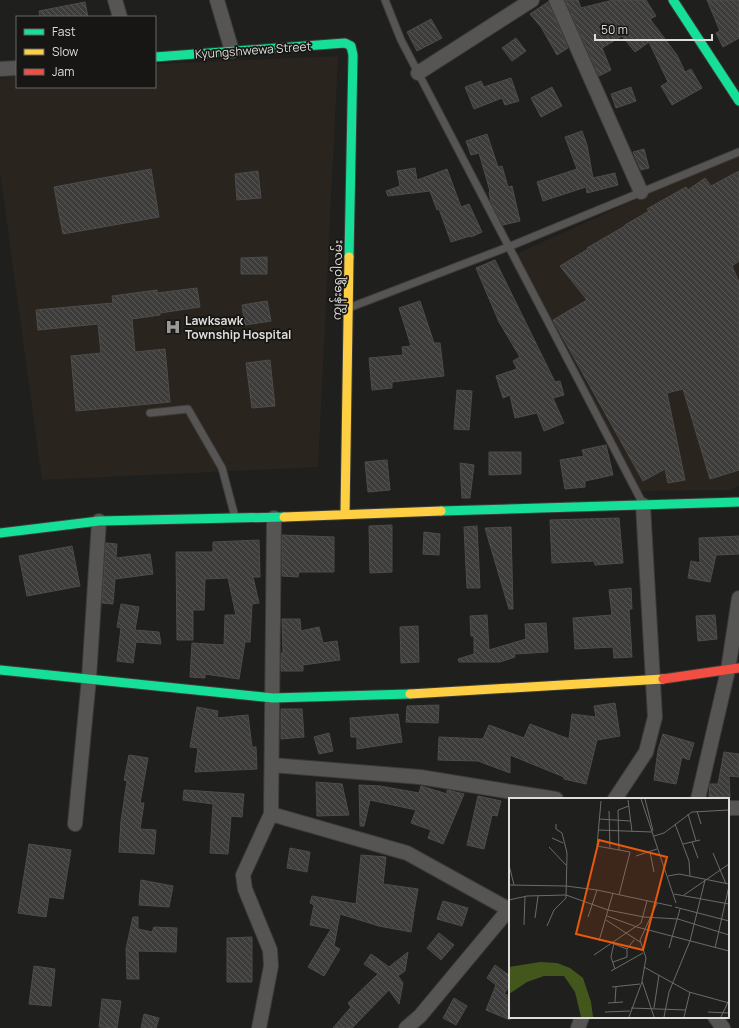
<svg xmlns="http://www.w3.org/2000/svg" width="739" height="1028" font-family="Manrope,'Noto Sans Myanmar',sans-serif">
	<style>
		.built { fill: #29241e }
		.building { fill: url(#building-back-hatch); stroke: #4d4c4b }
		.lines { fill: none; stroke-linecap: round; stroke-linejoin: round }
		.lane-casing { stroke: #3c3b3a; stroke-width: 9 }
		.street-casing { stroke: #3c3b3a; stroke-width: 16 }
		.fast-casing { stroke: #3c3b3a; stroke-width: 11 }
		.slow-casing { stroke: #3c3b3a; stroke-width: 11 }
		.jam-casing { stroke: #3c3b3a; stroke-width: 11 }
		.lane { stroke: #565554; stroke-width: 7 }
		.street { stroke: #565554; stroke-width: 14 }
		.fast { stroke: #16e098; stroke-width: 9 }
		.slow { stroke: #ffcf43; stroke-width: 9 }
		.jam { stroke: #f24e42; stroke-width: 9 }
		.labels { text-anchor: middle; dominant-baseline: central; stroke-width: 3.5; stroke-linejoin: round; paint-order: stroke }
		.street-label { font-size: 12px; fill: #dedddb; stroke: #171614 }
		.poi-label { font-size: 12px; font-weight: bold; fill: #dedddb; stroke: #171614; text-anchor: start }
		.inset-road { fill: none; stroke: #6b6b6a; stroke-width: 1 }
		.view { fill: #e8590c; fill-opacity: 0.15; stroke: #e8590c; stroke-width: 2 }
		.inset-edge { fill: none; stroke: #dedddb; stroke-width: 2 }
	</style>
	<defs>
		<pattern id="building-back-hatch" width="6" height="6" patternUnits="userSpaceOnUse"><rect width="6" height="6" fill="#3e3d3c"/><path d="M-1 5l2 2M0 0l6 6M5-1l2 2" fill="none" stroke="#595958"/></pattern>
	</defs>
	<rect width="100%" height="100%" fill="#1f1f1e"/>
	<path class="built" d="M338 56 318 467 42 480 0 172V78L17 76V87H155V64Z
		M739 152V486L728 490 639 491 508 258Z"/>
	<path class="building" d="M565 0H578L581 8 613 0H646L656 16 650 19 677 55 685 72 691 69 702 88 672 105 661 86 668 82 649 42 635 52 622 36 602 48 611 70 599 76Z
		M707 0H739V38L723 47 716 33 720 31Z
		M85 2 88 17H40L39 11Z
		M548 2 568 48 557 55 541 27 530 14Z
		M431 19 442 38 417 51 407 32Z
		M516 38 526 51 512 61 502 48Z
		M511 78 519 101 505 105 502 98 474 109 465 87 481 81 484 87Z
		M552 87 562 106 541 117 531 98Z
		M631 87 636 101 616 108 611 94Z
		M582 131 587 145 593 178 615 173 618 185 587 193 586 187 543 201 537 182 577 169 565 137Z
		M487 134 498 167 502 166 508 187 512 186 520 221 503 225 491 202 489 192 490 191 479 153 471 155 466 141Z
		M644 149 649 168 641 170 633 152Z
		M415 168 417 180 447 169 461 207 469 204 482 232 471 237 470 236 451 242 439 209 437 210 430 191 388 196 386 191 400 186 397 171Z
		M151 169 159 217 63 234 54 187Z
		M258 171 261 198 237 200 235 174Z
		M739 171V261L732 266 739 282V470L710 479 683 389 667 393 685 480 668 483 665 469 643 481 553 320 587 300 560 266 588 249 587 248 625 226V225L649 211 647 209 686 187 688 190 705 178 711 186Z
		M267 257V274H241V258Z
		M495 260 555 382 560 381 564 395 553 398 564 423 544 431 537 413 515 418 510 395 503 398 496 376 517 369 513 361 520 357 499 322 476 268Z
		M197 288 200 307 160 313V315L132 319 135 352 165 349 170 402 76 411 71 356 101 353 98 324 38 330 36 310 113 303 112 296 157 290V293Z
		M267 301 271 321 245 325 242 305Z
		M420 301 434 343H440L444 376 392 382V388L372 390 369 358 403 355 402 347 411 346 399 308Z
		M270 360 275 406 252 408 246 363Z
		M457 390 472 391 469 430 454 429Z
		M606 445 613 475 585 481V487L565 489 560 460 584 456 582 450Z
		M489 452H521V474L489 475Z
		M387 460 390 490 368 492 365 462Z
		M460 463 474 465 470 498H462Z
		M619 518 623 563 595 565 594 561 552 563 550 520Z
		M392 525V572L370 573 369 526Z
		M477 526 480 588H467L464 527Z
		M511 527 513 609H509L485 528Z
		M424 532 440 534 439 555 423 554Z
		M282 535 334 537V572H299L298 577 282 576Z
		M739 536V554L716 555 710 582 688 578 691 561 700 563 699 538Z
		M259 540 260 577H253L259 603 252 604 250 642H245L239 679 205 674V678L190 677 192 643 224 645 225 615H236L228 578 205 579 204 610H193V640H177L176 552H213V542Z
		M106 543 117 544 116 558 150 554 153 574 115 579 113 604 102 603Z
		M72 546 80 586 27 596 19 556Z
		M631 588 632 609H629L632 657 614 658 613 647 575 649 573 618 612 615 609 590Z
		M121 604 139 607 135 630 159 632 161 644 136 642 133 663 117 661 121 628 117 627Z
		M487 615 489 650 526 639 525 624 546 623 548 652 514 654 515 657 500 662H459L458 659 474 654V636H471L470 616Z
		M715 615 717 639 698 641 696 616Z
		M282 619H300L301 631 319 627 323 643 337 641 340 660 303 665V671H281V653H283Z
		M418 626 419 662 401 663 400 627Z
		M615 703 620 736 597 740 586 784 564 779V777L510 755V773L478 761 438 760 439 737 483 739 489 725 524 738 530 724 569 739 572 714 596 717 594 706Z
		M439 705 438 723 406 722 407 706Z
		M197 707 218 711 217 718 248 715 252 747H256L257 769 195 772 198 748 190 747Z
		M281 709H302L304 737 281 739Z
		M398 714 402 742 357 749V737H351L350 718Z
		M329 733 333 751 319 754 314 737Z
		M663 734 694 743 689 760 682 757 676 784 654 780 658 750Z
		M724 752 739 754V777L729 776 730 797H709L710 784H718Z
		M129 755 148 758 140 803H144L140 829 156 830 154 854 119 852 121 821 127 781 124 780Z
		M316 782 342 784 349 815 317 816Z
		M359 785 380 786 419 793 421 786 447 794V790L464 794 443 844 428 838 431 830 411 823 416 810 370 800 364 826H360Z
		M184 790 244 794 242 817 231 816 228 854 210 853 213 804 183 800Z
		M478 796 501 801 497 816 492 815 484 849 467 845Z
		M29 844 71 850 63 899 49 897 46 917 18 913Z
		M290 848 310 852 307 872 287 868Z
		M361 855 386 857 383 884 418 889 414 912 411 911 414 913 411 932 379 926 340 914 334 946 340 949 324 976 308 967 331 929 310 925 314 905 310 903 312 896 356 904Z
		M141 880 173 886 169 907 139 905Z
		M443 901 468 908 462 926 437 919Z
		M133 917H138V929L152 932 154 927 177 928 176 952 138 951 139 979H127L126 949Z
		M439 933 454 945 441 960 427 948Z
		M252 937V982H227V938Z
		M408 952 405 971 398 976 403 983 399 1004 389 990 352 1028H333L351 1007 348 1003 378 974 364 964 371 954 389 967Z
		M495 965 510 976V985L504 994 510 996V1020L486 1010 496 985 487 978Z
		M34 966 55 969 51 1006 29 1004Z
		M454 998 467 1006 456 1025 443 1018Z
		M102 999 121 1001 117 1028 99 1027Z
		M144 1014 159 1018 156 1028H141Z"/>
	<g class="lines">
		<g class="lane-casing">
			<path id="lane" d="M385 0 401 40 642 502
				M351 307 508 247 739 152
				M150 413 188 409 222 468 235 517"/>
		</g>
		<g class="street-casing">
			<path id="street" d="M115 0 120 17
				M217 0 232 51
				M556 0 641 192
				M0 69 17 68
				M418 73 532 0
				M272 765 420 777 556 799
				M615 799 646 752 655 717 643 505
				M698 799 728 670 739 598
				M728 808H739
				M271 814 407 853 510 910
				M75 824 89 678 99 521
				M715 1017 723 1028
				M259 1028 271 966 270 950 245 889 243 875 271 814 274 518
				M406 1028 420 1016 510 908
				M578 1028 582 1017"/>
		</g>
		<g class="fast-casing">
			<path id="fast" d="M673 0 739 101
				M155 57 345 43 351 46 353 55 349 257
				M441 511 739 502
				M0 533 99 521 284 517
				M0 670 273 698 410 694"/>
		</g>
		<g class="slow-casing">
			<path id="slow" d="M345 514 349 257
				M284 517 441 511
				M410 694 663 679"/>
		</g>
		<g class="jam-casing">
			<path id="jam" d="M663 679 739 668"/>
		</g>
		<use href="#lane" class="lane"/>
		<use href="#street" class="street"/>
		<use href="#fast" class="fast"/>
		<use href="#slow" class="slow"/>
		<use href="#jam" class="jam"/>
	</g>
	<defs>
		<g id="hospital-bare" transform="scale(1.2)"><path d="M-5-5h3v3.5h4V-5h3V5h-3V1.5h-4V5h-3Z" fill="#9b9a99" stroke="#171614" stroke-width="2.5" paint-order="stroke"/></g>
	</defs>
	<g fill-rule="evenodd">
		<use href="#hospital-bare" x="173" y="327"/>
	</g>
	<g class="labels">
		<g class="street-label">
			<text transform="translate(253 50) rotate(-4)">Kyungshwewa Street</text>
			<text transform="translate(337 280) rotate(-89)">ကျွန်းရွှေဝါလမ်း</text>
		</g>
		<g class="poi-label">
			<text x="185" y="320">Lawksawk<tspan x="185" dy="14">Township Hospital</tspan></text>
		</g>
	</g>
	<g transform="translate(509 798)">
		<rect width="220" height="220" fill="#1f1f1e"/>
		<path d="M31 164 48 165 61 170 74 180 82 204 84 219H72L66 194 55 178H35L18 184 0 196V169Z" fill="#43571c"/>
		<path class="inset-road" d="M132 1 167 105M136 1 144 33M119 2 123 34M92 3 88 48 121 54 110 97M100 13 101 50M188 13 192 26M179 16 187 43M90 21 121 23M166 26 180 63 181 78M89 32 143 34M145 38 155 35 183 14 220 12M43 40 54 45M183 44 189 60M174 46 191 42M40 49 57 67M110 52 109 12 120 8M141 54 145 74M204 55 217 86M127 58 148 51M0 67 5 87M159 78 170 76 220 86M0 87 57 88 88 92 163 108M165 96 220 106M175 97 220 66M0 102 18 98 57 97 99 112 135 119 169 121 220 137M166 109 220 123M98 118 128 129 220 153M79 119 88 92M26 120 29 98M97 122 131 144M15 127 16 98M38 128 45 112 57 100 58 55 53 35 47 31V26M90 143 104 95M105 145 102 159 106 171M105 146 118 151M160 150 171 111M206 150 220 88M85 157 132 125 138 103M104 164 118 159V151L125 142M135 169 180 194 220 205M102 173 134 155M103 189 131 186M106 204 107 189M99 205 114 204M122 210 177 212M145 210 150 177M96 214 121 213M199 214 220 215M120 219 133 184M145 219 133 183 137 160 131 142 148 105M155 219 160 194 181 143 196 82M175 219 181 194M212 219 220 202"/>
		<path class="view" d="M90 42 158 59 134 152 67 136Z"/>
		<rect width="220" height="220" class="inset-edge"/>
	</g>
	<rect x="16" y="16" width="140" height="72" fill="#171614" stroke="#676664"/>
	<rect x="24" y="29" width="20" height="6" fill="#16e098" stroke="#676664"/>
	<text x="52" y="36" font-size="12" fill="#dedddb">Fast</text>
	<rect x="24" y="49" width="20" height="6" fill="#ffcf43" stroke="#676664"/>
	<text x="52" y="56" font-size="12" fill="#dedddb">Slow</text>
	<rect x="24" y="69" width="20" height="6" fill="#f24e42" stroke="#676664"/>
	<text x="52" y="76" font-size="12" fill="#dedddb">Jam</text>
	<path d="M595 34v6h117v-6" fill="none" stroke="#dedddb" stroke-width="2"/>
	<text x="601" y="34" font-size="12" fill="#dedddb" stroke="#171614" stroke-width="3" paint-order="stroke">50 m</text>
</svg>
